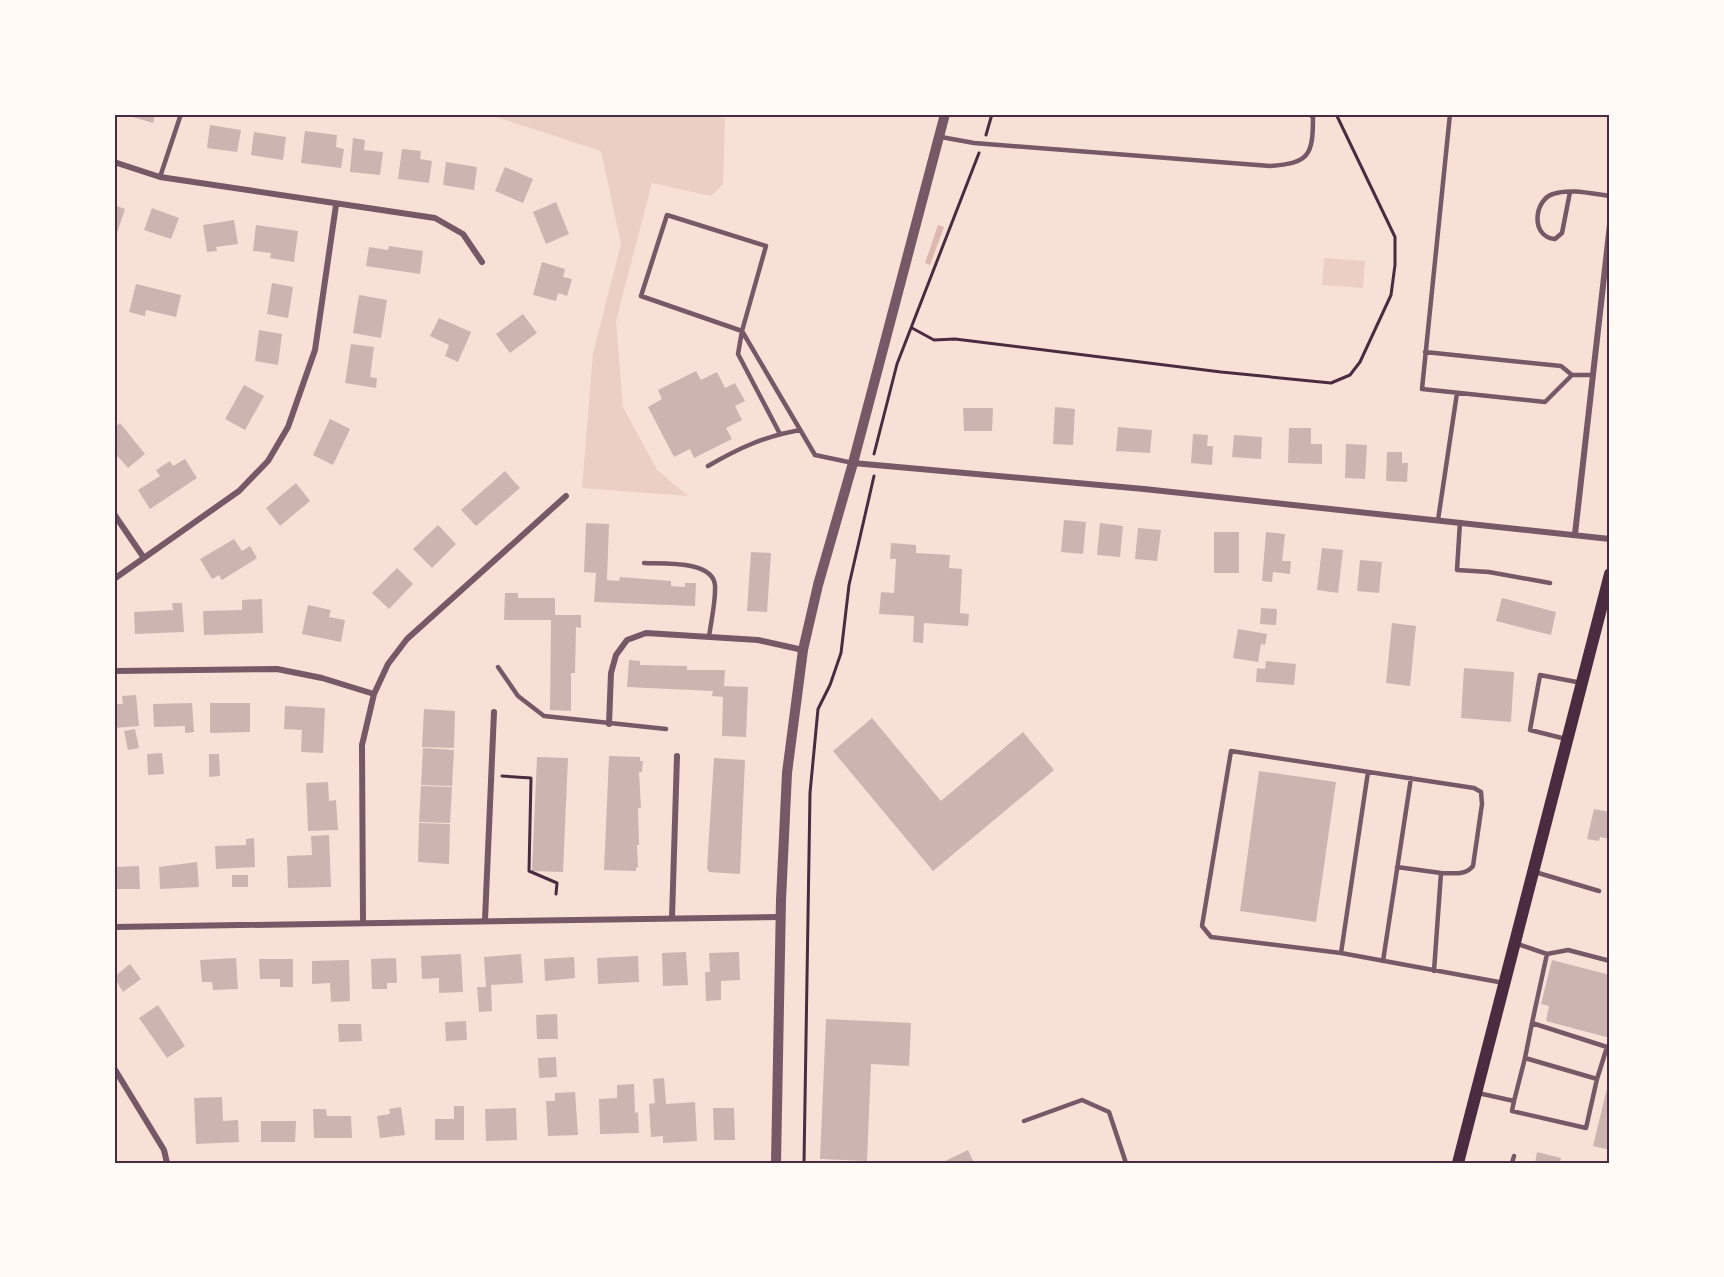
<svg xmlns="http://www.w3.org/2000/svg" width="1724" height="1277" font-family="Arial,sans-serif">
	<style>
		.green { fill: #ebcfc5 }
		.water { fill: #dcb8b0 }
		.building { fill: #ccb4b1 }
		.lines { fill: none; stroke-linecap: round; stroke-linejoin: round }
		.path { stroke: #4a2c40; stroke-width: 3 }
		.service { stroke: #755966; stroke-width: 4.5 }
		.minor { stroke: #755966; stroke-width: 6 }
		.tertiary { stroke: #755966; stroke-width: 10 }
		.secondary { stroke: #4a2c40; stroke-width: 12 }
		.neatline { fill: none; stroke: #4a2c40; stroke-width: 2 }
	</style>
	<rect width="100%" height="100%" fill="#f7e1d7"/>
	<path class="green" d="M487 114H704L725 118 723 184 711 196 652 183 616 321 623 407 657 470 688 496 582 488 593 353 621 244 601 151Z
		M1324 258 1365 261 1363 288 1322 285Z"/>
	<path class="water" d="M938 225 944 227 930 265 925 263Z"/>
	<path class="building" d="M122 114H155L153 123Z
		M210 125 241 130 237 152 207 148Z
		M305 131 337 135 336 147 344 149 341 168 301 163Z
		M254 132 286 137 283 160 251 155Z
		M353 138 365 140 364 150 383 152 380 175 350 172Z
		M402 149 421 151 420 159 432 161 429 183 398 179Z
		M446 162 477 167 474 190 443 185Z
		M505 167 533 179 523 203 495 191Z
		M556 202 569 234 546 244 533 212Z
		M114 205 125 209 116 236 114 235Z
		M152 208 179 218 171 239 144 230Z
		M234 220 238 244 216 247 217 251 207 252 203 225Z
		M256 225 298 231 294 262 270 258 271 253 253 251Z
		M389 246 423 251 420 274 366 266 369 247 388 250Z
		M542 262 565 269 563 277 572 279 567 296 558 293 556 301 533 295Z
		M272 283 293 287 288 318 267 314Z
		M136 284 181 295 176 317 146 310 145 316 129 312Z
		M359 295 387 300 381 338 353 333Z
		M523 314 537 333 510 353 496 334Z
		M439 318 471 332 458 362 445 356 449 345 430 336Z
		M259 330 282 334 278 365 255 361Z
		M351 344 374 347 370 377 377 378 376 388 345 383Z
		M696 371 701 380 717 372 725 388 735 383 745 401 735 406 742 420 726 428 732 439 694 458 690 449 674 457 648 407 662 399 658 390Z
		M244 385 264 396 245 430 225 419Z
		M1055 407 1075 409 1073 445 1053 444Z
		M963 408H993L992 431H964Z
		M330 419 350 429 333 465 313 455Z
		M120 423 145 454 128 468 114 452V428Z
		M1118 427 1152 430 1150 453 1116 451Z
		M1289 428H1311V444H1322V464L1288 463Z
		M1193 434 1208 435 1207 446H1213L1212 465 1191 463Z
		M1234 435 1262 437 1261 459 1232 457Z
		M1346 444 1367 445 1365 479 1345 478Z
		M1387 452H1402V463H1408L1407 482 1386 481Z
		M185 459 197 478 150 509 138 490 160 476 156 470 170 461 173 466Z
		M505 471 520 488 476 526 461 510Z
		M296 483 310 501 280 526 266 508Z
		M1064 520 1086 522 1083 554 1061 552Z
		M586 523 609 524 607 580 619 581 620 577 671 581V586L685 587V583H696L695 606 594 602 596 573 584 572Z
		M1100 523 1123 526 1120 557 1097 555Z
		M438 525 456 544 432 568 413 549Z
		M1138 528 1161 530 1157 561 1135 559Z
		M1214 532H1239V573H1214Z
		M1266 532 1285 534 1282 561H1291L1290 574 1273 572 1272 582 1262 581Z
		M234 539 242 551 250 546 257 558 222 580 219 575 212 579 200 559Z
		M891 543 916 545V553L950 555 949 568 962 569 960 613 969 614 968 626 924 623 923 643 913 642 914 616 879 614 881 592 894 593 896 559H890Z
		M1322 548 1343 550 1338 593 1317 590Z
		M751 552 771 553 767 612 747 611Z
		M1360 560 1382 562 1379 593 1357 591Z
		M397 568 413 584 389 609 372 593Z
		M505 593H518V598H555V615H581V628L576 627 575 673H571V711L550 710 551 620H504Z
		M1502 598 1556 612 1551 635 1496 621Z
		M262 599 263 633 204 635 203 611 242 610V600Z
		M172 603H182L184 632 135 634 134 612 173 610Z
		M308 605 331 610 329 617 345 620 341 642 302 634Z
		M1261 608 1277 609 1276 625 1260 624Z
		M1392 623 1416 626 1410 686 1386 683Z
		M1238 629 1267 634 1265 645 1261 644 1258 662 1233 658Z
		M629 660 640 661V665L687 666V670H725L724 686 748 687 746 737 722 736 723 697 712 696 713 691 627 687Z
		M1266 661 1296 664 1294 685 1256 682 1257 668 1265 669Z
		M1464 668 1514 672 1511 722 1461 718Z
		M136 695 139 726 114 728V704H123L122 696Z
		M192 703 194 732 185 733V726L154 727 153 704Z
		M210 703H250V732L210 733Z
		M285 706 325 708 323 753 301 752 302 730 284 729Z
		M424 709 455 711 454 748 422 747Z
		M872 718 941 801 1023 732 1054 770 933 871 833 751Z
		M135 729 139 748 128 750 124 731Z
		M423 748 454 750 452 786 421 785Z
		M162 753 164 774 148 775 147 754Z
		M209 754H219L220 776 209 777Z
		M609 756 640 757V761H643L642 772H639L641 808H638L639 845H637L638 868 636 867V871L604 870Z
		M537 757 568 758 563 872 532 871Z
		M714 758 745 760 740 874 709 872 707 868Z
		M1259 771 1336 782 1316 922 1240 911Z
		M328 782 329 801 336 800 338 830 308 831 306 783Z
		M421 786 452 787 450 823 419 822Z
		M1594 809 1610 812V839L1600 837 1599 841 1587 839Z
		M419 823 450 824 449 864 418 862Z
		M329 835 331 887 288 888 287 856 312 855 311 836Z
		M254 838 255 867 216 869 215 846 246 845V839Z
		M197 862 199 887 160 889 159 867Z
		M139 866 140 889H114V867Z
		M232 875H248V887H232Z
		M686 952 688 985 663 986 662 953Z
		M739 952 740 980 721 981V1000L706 1001 705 972H710L709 953Z
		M461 954 463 992 439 993V978L422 979 421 956Z
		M521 954 523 983 491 985 492 1011 479 1012 477 987H486L484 957Z
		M638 956 639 982 598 984 597 958Z
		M574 957 575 978 545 981 544 959Z
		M236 958 238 989 213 990 212 982H202L200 960Z
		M396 958 397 983H387V989H372L371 959Z
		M259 959H293V987H280V979H260Z
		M349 960 350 1001 331 1002 330 983 312 984V961Z
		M1552 960 1610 975V1038L1546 1021 1549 1006 1541 1004Z
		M130 964 141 979 123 992 114 977Z
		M158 1005 185 1046 167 1058 139 1018Z
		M557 1014 558 1039H537L536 1015Z
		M826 1019 911 1023 909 1066 871 1064 867 1161 820 1159Z
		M466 1021 467 1040 446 1041 445 1022Z
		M338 1024H361L362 1041 339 1042Z
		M556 1057 557 1077 539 1078 538 1058Z
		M1610 1076V1150L1593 1146Z
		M664 1078 666 1104 695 1102 697 1141 663 1143V1136L651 1137 649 1104 655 1103 653 1079Z
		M634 1084 635 1113 638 1112 639 1133 600 1134 599 1099 617 1098V1085Z
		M575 1092 578 1135 548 1136 546 1101H555V1093Z
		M222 1097 223 1121 238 1120 239 1142 196 1144 194 1098Z
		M454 1106H464V1140H435V1119H454Z
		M401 1107 405 1135 380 1138 377 1116 390 1114 389 1109Z
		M516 1108 517 1140 486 1141 485 1109Z
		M713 1108H734L735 1140H714Z
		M313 1109H326L327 1116H351L352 1138H314Z
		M261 1121H296L295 1142H261Z
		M968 1150 974 1163H941Z
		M1537 1152 1561 1158 1560 1163H1535Z"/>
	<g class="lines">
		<path class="path" d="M986 135 992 114
			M912 328 934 340 955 339 1221 372 1331 383 1350 375 1360 362 1391 295 1395 265V237L1336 114
			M874 454 897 364 979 153
			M502 776 531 778 529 871 557 883 556 894
			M804 1163 810 793 818 709 830 685 841 653 849 585 874 476"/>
		<path class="service" d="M1450 114 1422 389 1545 402 1572 375
			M941 137 974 143 1270 166C1309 163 1313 156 1313 117L1309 114
			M160 177 181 114
			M1570 192 1562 233 1555 239C1530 237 1534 200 1553 194 1570 188 1593 194 1610 196
			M1425 352 1561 366 1572 375H1593
			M780 434 738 354 742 331 641 296 667 215 766 246 742 331 815 455 853 463
			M708 466C739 448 765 436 800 430
			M1438 520 1457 393
			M1460 522 1457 570 1489 572 1550 583
			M644 563C663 564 712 560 715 585 716 601 711 621 709 637
			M498 667 518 696 544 716 666 729
			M1566 739 1530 730 1540 675 1582 683
			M1397 867 1441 873
			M1535 872 1599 891
			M1515 943 1547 954 1532 1023
			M1341 953 1368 772
			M1547 954 1568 950 1610 961
			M1383 961 1411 778
			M1434 971 1441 873C1453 873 1465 876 1473 866L1482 804 1481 792 1474 788 1231 751 1202 926 1211 937 1341 953 1504 983
			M1478 1093 1514 1101 1512 1111 1586 1128 1597 1079 1525 1058 1532 1023 1607 1047 1597 1079
			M1514 1101 1525 1058
			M1024 1121 1082 1100 1109 1112 1126 1163
			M1512 1163 1514 1156"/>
		<path class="minor" d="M114 162 160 177 435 218 463 234 482 262
			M853 463 1144 489 1610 539
			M114 514 144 558
			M1575 534 1610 224
			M114 579 239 491 268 461 288 427 315 350 336 205
			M114 671 277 669 322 678 374 694
			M609 724 611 673 616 655 627 640 646 633 758 640 803 650
			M672 918 677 756
			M485 920 494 712
			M363 922 362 745 374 694 388 664 407 639 566 496
			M114 927 781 917
			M114 1068 164 1150 167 1163"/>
		<path class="tertiary" d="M776 1163 781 900 787 773 803 650 818 585 853 463 945 114"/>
		<path class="secondary" d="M1458 1163 1610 574"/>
	</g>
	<rect width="1724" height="1277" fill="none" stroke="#fffaf5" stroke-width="231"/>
	<rect x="116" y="116" width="1492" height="1046" class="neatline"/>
</svg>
